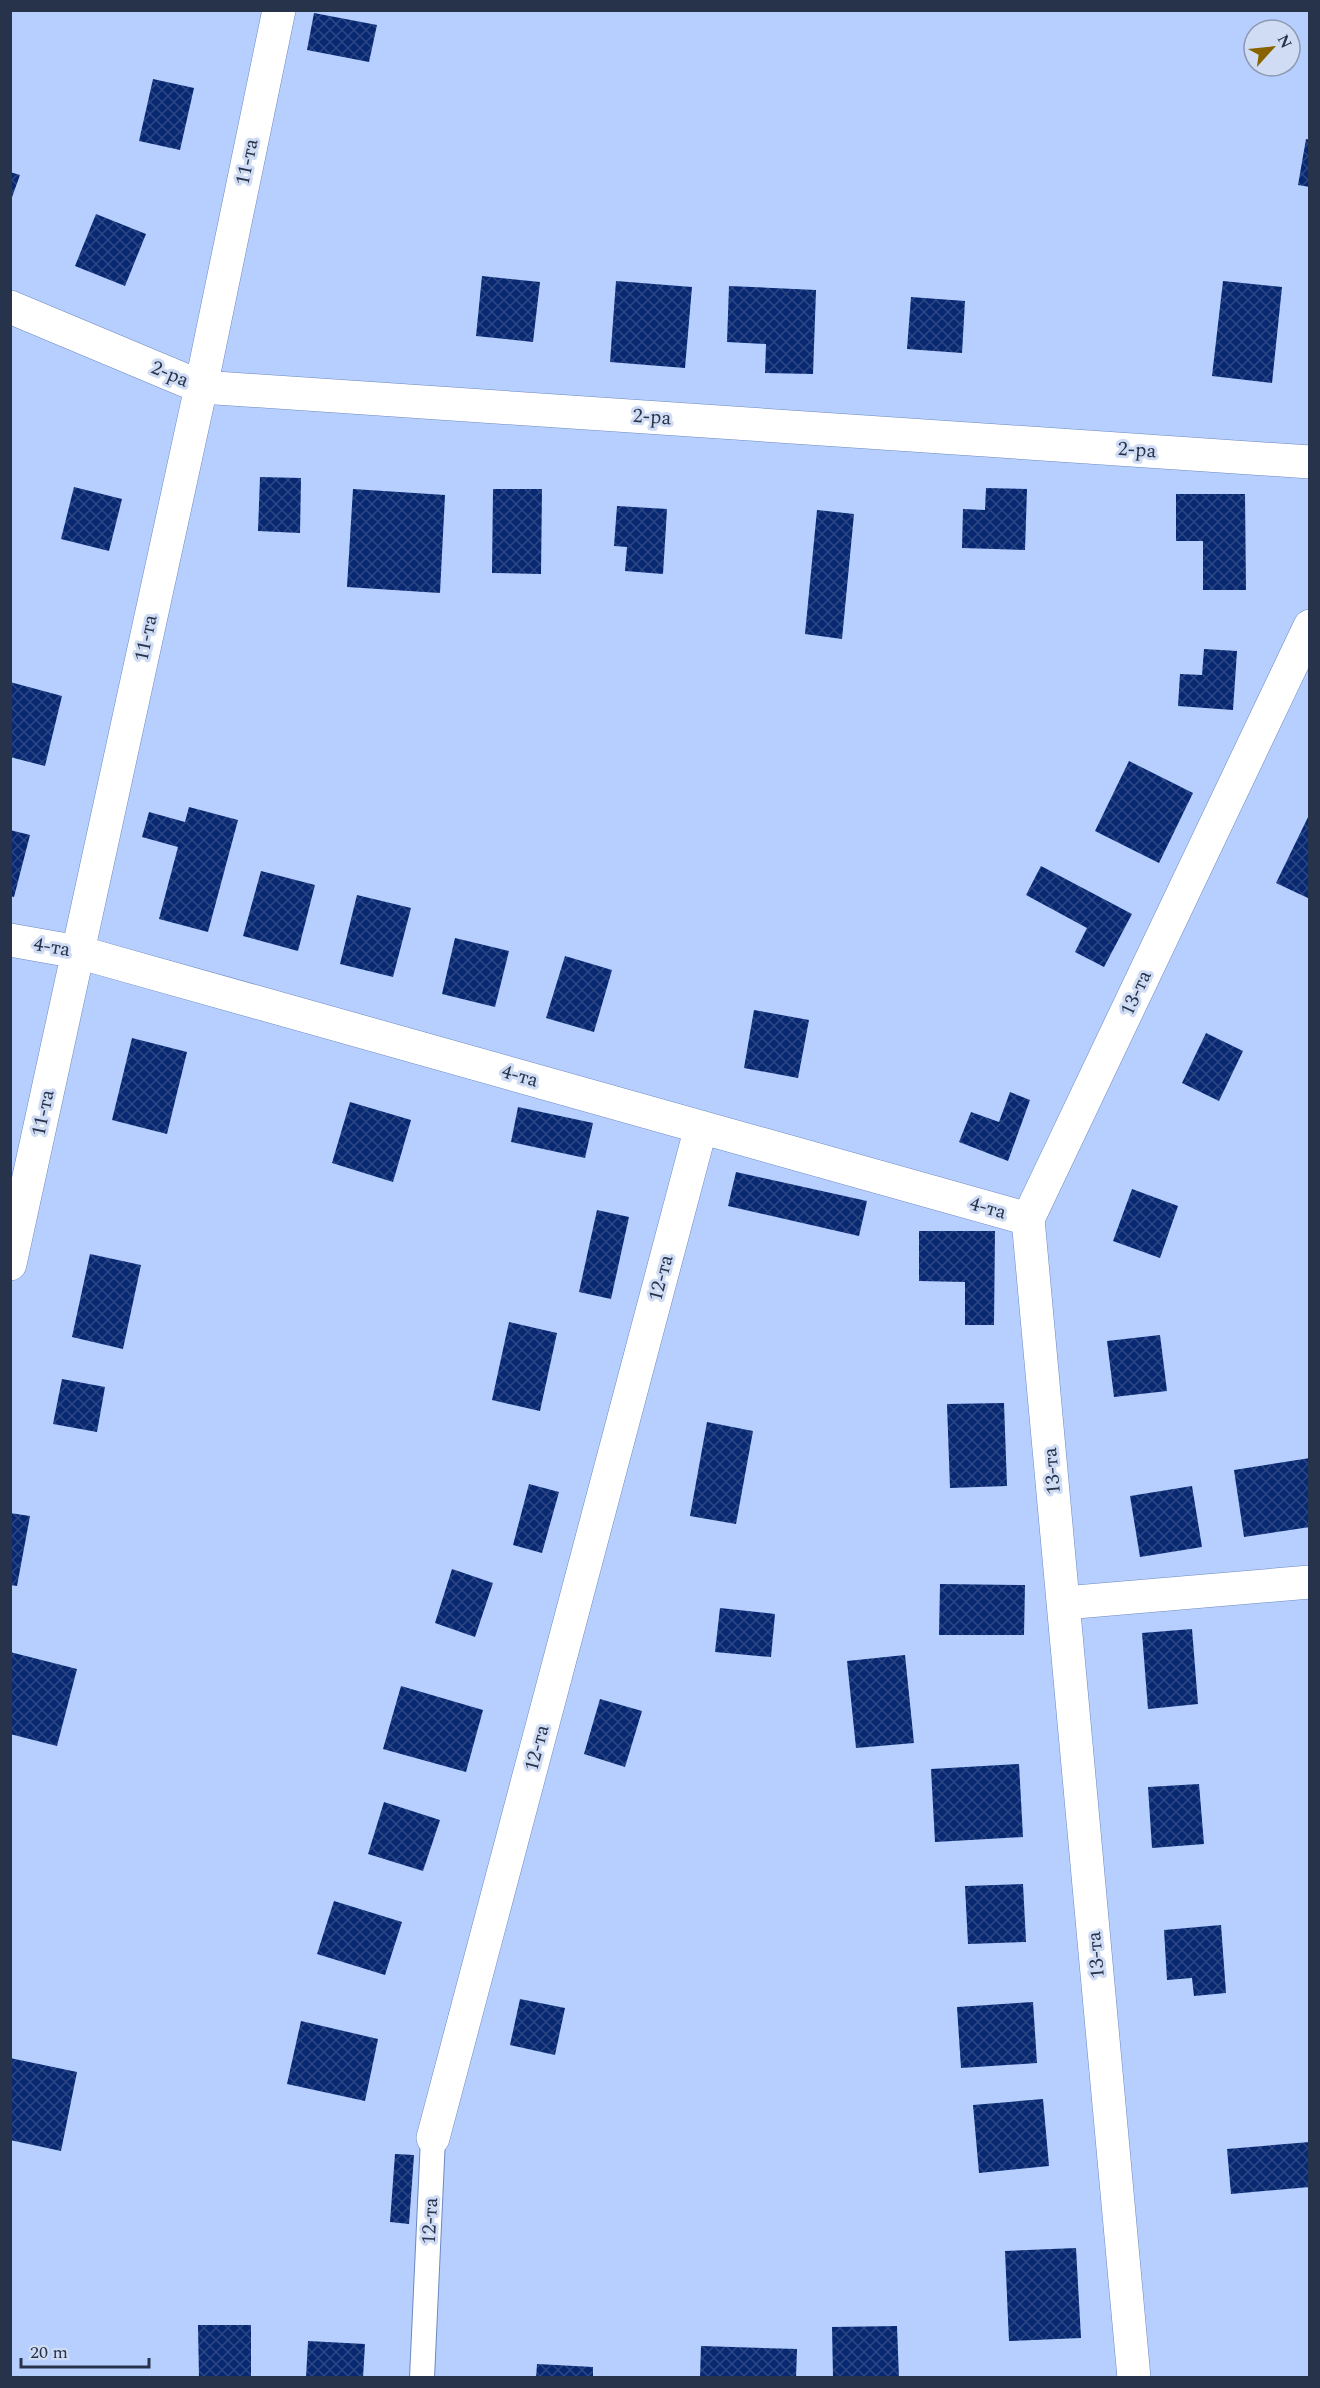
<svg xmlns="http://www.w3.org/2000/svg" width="1320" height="2388" font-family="Spectral,serif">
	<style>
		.building { fill: url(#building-cross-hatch) }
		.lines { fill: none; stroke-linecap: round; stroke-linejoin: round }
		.service-casing { stroke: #6d89c1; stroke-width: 26 }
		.minor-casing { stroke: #6d89c1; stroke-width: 34 }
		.service { stroke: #fff; stroke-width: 24 }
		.minor { stroke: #fff; stroke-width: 33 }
		.labels { text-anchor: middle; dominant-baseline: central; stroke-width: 6; stroke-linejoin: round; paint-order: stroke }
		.street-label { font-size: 20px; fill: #27334a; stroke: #cfdcf4 }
	</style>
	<defs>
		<pattern id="building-cross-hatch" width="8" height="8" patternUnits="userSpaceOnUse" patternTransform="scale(1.5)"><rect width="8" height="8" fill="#082872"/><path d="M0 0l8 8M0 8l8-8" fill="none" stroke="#2c4783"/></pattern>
	</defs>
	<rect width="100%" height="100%" fill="#b6cfff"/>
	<path class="building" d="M314 13 377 25 369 62 307 50Z
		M153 79 194 88 180 150 139 141Z
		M1306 139 1310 140V187L1298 185Z
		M10 172 20 175 11 200H10Z
		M96 214 146 234 125 286 75 266Z
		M482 276 540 282 533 342 476 336Z
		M616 281 692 287 685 368 610 362Z
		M1223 281 1282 287 1272 383 1212 376Z
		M729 286 816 290 813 374 765 373 766 344 727 342Z
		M911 297 965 301 962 353 907 349Z
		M260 477 301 478 300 533 258 531Z
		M74 487 122 499 109 551 61 539Z
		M986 488 1027 489 1025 550 962 548 963 509 985 510Z
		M353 489 445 495 440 593 347 587Z
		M493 489H542L541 574 492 573Z
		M1176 494H1245L1246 590H1203V541H1176Z
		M617 506 667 509 663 574 625 571 627 547 614 546Z
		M817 510 854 514 842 639 805 634Z
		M1204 649 1237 651 1233 710 1178 706 1180 674 1202 675Z
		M10 682 62 696 45 766 10 757Z
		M1129 761 1193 793 1159 863 1095 831Z
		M189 807 238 820 208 932 159 919 178 847 142 837 149 812 185 822Z
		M1310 813V899L1276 883Z
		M10 830 30 835 14 897 10 896Z
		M1041 866 1132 914 1104 967 1075 952 1087 928 1026 895Z
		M261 871 315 885 298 951 243 936Z
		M357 895 411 908 393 977 340 964Z
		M455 938 509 951 495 1007 442 994Z
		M565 956 612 970 594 1032 546 1018Z
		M754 1010 809 1020 798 1078 744 1068Z
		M1206 1033 1243 1051 1219 1101 1182 1083Z
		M132 1038 187 1052 167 1134 112 1120Z
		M1010 1092 1030 1100 1008 1161 959 1142 971 1112 999 1122Z
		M350 1102 411 1120 393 1182 332 1163Z
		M518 1107 593 1123 585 1158 511 1142Z
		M736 1172 867 1201 859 1236 728 1206Z
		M1132 1189 1178 1206 1160 1258 1113 1241Z
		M597 1210 629 1217 611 1299 579 1292Z
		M919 1231H995L994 1325H965V1282L919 1281Z
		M90 1254 141 1265 123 1349 72 1337Z
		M509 1322 557 1333 540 1411 492 1400Z
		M1160 1335 1167 1391 1114 1397 1107 1341Z
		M62 1379 105 1387 97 1432 53 1424Z
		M1004 1403 1007 1486 950 1488 947 1404Z
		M707 1422 753 1431 736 1524 690 1516Z
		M1310 1458V1527L1244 1537 1234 1470Z
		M529 1484 559 1492 542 1553 513 1545Z
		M1192 1486 1202 1547 1140 1557 1130 1496Z
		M10 1513 30 1516 17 1586 10 1585Z
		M452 1569 493 1583 475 1637 435 1623Z
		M940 1584 1025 1585 1024 1635H939Z
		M720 1608 775 1614 771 1657 715 1652Z
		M1192 1629 1198 1704 1148 1709 1142 1633Z
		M10 1652 77 1669 57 1746 10 1734Z
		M905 1655 914 1743 856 1748 847 1661Z
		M401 1686 483 1710 466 1772 383 1749Z
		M600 1699 642 1711 625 1767 584 1754Z
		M1019 1764 1023 1837 935 1842 931 1769Z
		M1199 1784 1204 1844 1152 1848 1148 1787Z
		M384 1802 440 1820 423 1871 368 1854Z
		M1023 1884 1026 1942 968 1944 965 1886Z
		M334 1901 402 1922 385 1975 317 1954Z
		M1221 1925 1226 1993 1194 1996 1192 1978 1167 1980 1164 1930Z
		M520 1999 565 2008 555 2055 510 2045Z
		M1033 2002 1037 2063 961 2068 957 2007Z
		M301 2021 378 2039 365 2101 287 2084Z
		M10 2058 77 2072 61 2151 10 2140Z
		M1043 2099 1049 2166 979 2173 973 2105Z
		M1310 2142V2187L1231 2194 1227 2149Z
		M395 2154 414 2155 409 2224 390 2222Z
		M1076 2248 1081 2338 1009 2341 1005 2251Z
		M198 2325H251V2378H199Z
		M897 2326 899 2378H833L832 2327Z
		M308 2341 365 2344 363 2378H306Z
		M701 2346 797 2349 796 2378H700Z
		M537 2364 593 2367V2378H536Z"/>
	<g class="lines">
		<g class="service-casing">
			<path id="service" d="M422 2378 433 2138"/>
		</g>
		<g class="minor-casing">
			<path id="minor" d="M10 307 201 387 1310 462
				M10 940 78 952 1028 1219
				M10 1264 201 387 279 10
				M1064 1603 1310 1582
				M433 2138 701 1127
				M1134 2378 1028 1219 1310 626"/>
		</g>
		<use href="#service" class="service"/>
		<use href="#minor" class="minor"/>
	</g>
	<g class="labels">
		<g class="street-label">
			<text transform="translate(247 162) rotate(-78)">11-та</text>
			<text transform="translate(170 374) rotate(23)">2-ра</text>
			<text transform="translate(652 417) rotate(4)">2-ра</text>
			<text transform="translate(1137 450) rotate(4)">2-ра</text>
			<text transform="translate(146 638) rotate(-78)">11-та</text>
			<text transform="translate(52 947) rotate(10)">4-та</text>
			<text transform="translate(1136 993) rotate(-65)">13-та</text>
			<text transform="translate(520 1076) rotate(16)">4-та</text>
			<text transform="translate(43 1113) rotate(-78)">11-та</text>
			<text transform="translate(988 1208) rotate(16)">4-та</text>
			<text transform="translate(661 1278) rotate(-75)">12-та</text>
			<text transform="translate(1052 1471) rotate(-95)">13-та</text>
			<text transform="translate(537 1748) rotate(-75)">12-та</text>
			<text transform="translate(1096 1955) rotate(-95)">13-та</text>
			<text transform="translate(430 2221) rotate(-87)">12-та</text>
		</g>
	</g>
	<rect width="1320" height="2388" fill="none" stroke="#27334a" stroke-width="24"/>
	<g transform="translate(1272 48) rotate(63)"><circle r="28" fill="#cfdcf4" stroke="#8c98b0" stroke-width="1.5"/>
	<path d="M0-4.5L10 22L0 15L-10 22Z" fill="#886300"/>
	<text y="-9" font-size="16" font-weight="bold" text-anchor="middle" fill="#27334a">N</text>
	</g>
	<path d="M21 2358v9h128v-9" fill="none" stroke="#27334a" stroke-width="3"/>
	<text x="30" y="2358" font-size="18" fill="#27334a" stroke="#cfdcf4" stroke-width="4.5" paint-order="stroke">20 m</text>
</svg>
